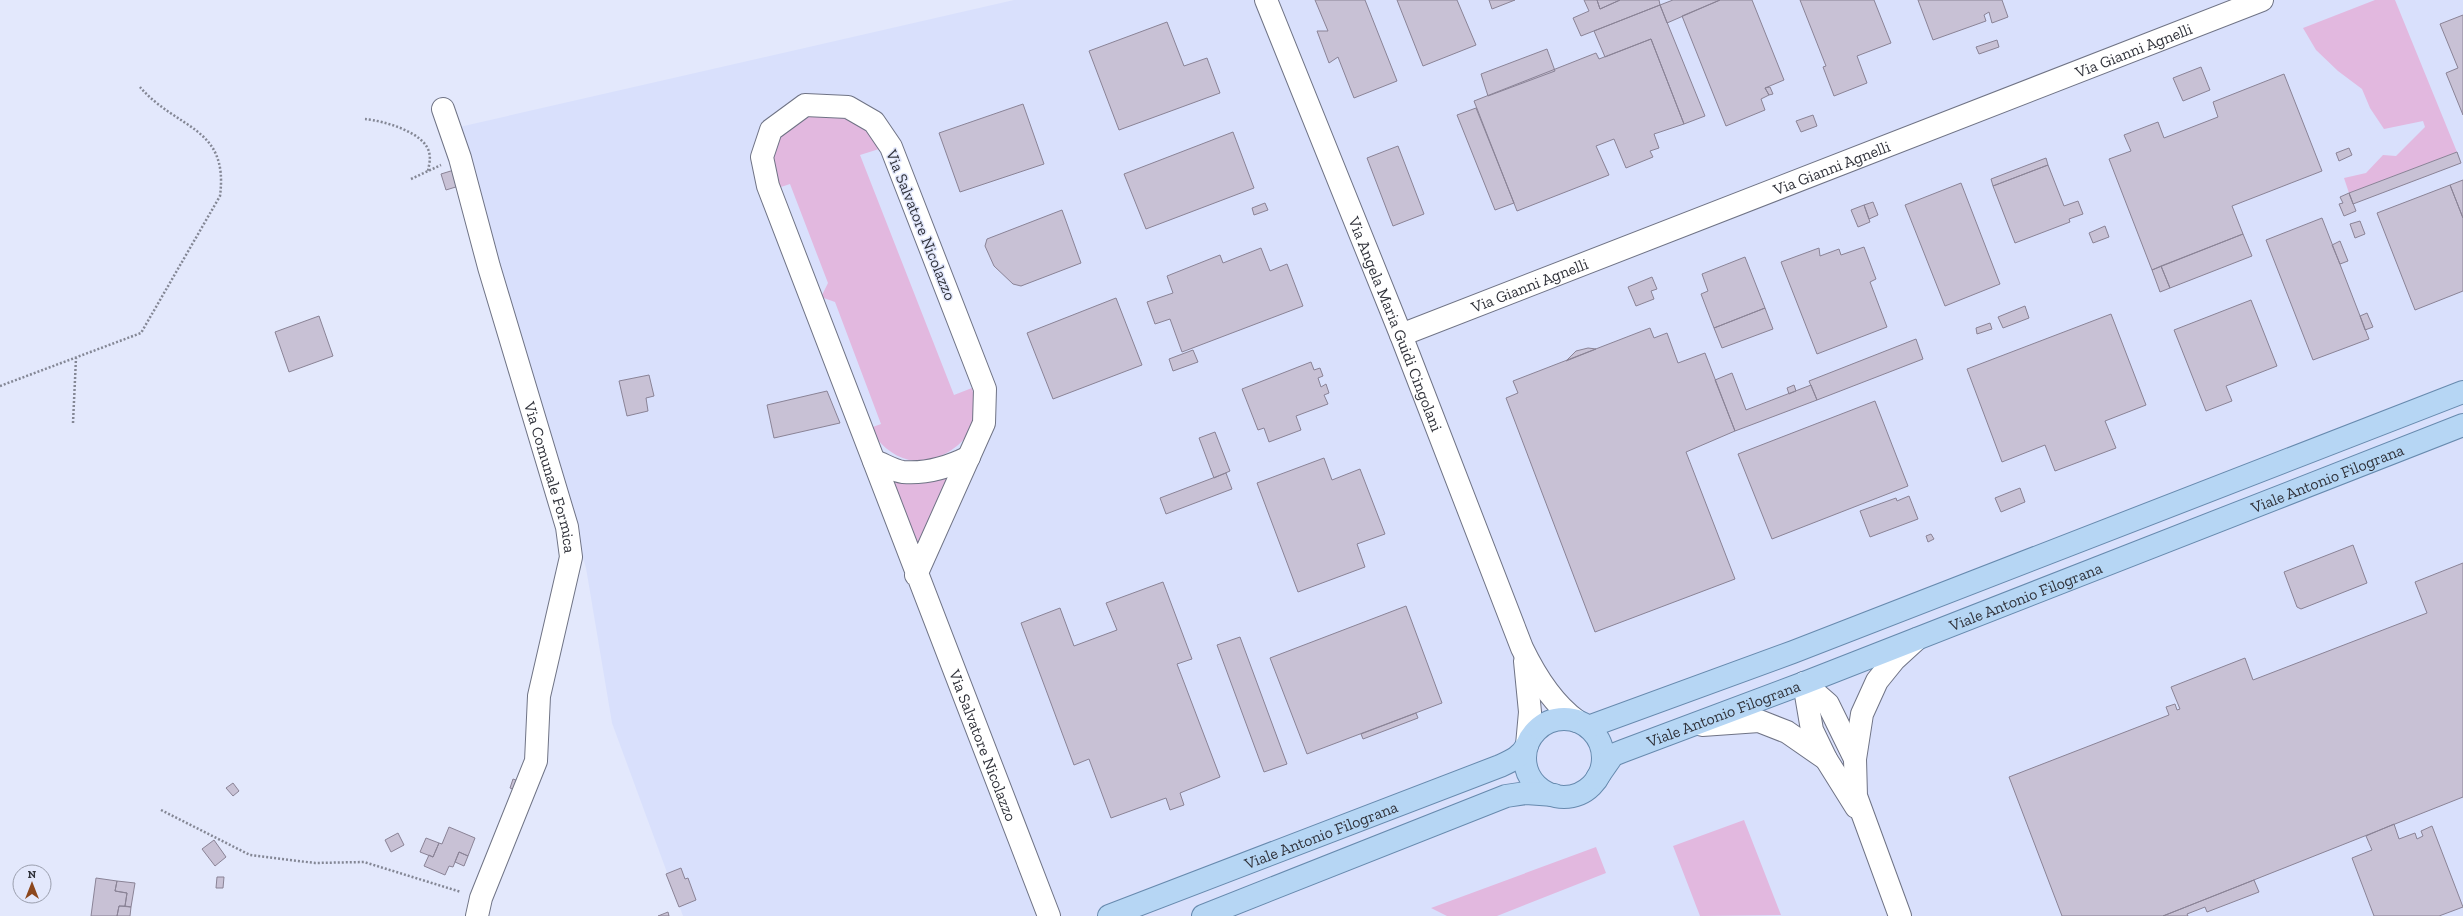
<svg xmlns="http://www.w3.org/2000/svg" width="2463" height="916" font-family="'Zilla Slab',serif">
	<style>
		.built { fill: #d9e0fc }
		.green { fill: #e2b8df }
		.building { fill: #c8c1d5; stroke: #8a8396 }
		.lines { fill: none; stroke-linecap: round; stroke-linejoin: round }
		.minor-casing { stroke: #6f7385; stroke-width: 24 }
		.major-casing { stroke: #678aae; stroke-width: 24 }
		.path { stroke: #848795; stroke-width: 2.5; stroke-dasharray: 2 2; stroke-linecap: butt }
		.minor { stroke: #fff; stroke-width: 22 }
		.major { stroke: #b6d6f4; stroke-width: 22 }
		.labels { text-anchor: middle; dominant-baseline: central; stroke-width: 3; stroke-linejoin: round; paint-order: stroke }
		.street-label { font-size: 16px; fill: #30323a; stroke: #e3e8fc }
	</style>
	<rect width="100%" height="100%" fill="#e3e8fc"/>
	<path class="built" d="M1014 0H2463V916H683L612 723 586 568 455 128Z"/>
	<path class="green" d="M2375 0H2395L2457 152 2349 193 2344 178 2366 173 2383 155 2396 156 2425 127 2423 121 2384 129 2370 108 2362 89 2338 71 2316 50 2303 28Z
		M813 115C841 115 869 120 879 149L860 155 954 395 972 388C974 397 976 407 975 416 971 444 937 465 909 460 892 456 878 443 870 428L881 424 835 302 821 297 828 283 790 184 778 188C776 180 771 169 772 161 773 138 794 122 813 115Z
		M950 475 918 546 892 478 919 484Z
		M1744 820 1781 915 1700 916 1673 846Z
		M1596 847 1606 873 1497 916H1447L1431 908Z"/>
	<path class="building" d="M1315 0H1365L1397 81 1354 98 1338 57 1329 63 1317 31H1328Z
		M1397 0H1457L1476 45 1423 66Z
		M1489 0H1515L1492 9Z
		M1584 0H1597L1600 9 1620 0H1659L1660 5 1581 36 1573 18 1589 11Z
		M1597 0H1620L1600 9Z
		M1673 0H1720L1667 23 1660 5Z
		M1720 0H1752L1784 80 1765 88 1769 95 1761 99 1765 110 1726 126 1682 16Z
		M1800 0H1874L1891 43 1857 56 1867 83 1834 96 1823 67 1826 66Z
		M1918 0H2002L2008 17 1992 23 1989 12 1984 15 1986 21 1933 40Z
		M1660 5 1705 116 1684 124 1651 39 1605 57 1594 31Z
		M2463 15V115L2446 73 2458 68 2440 24Z
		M1167 22 1184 66 1207 58 1220 93 1119 130 1089 51Z
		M1651 39 1684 124 1654 134 1659 148 1650 151 1653 157 1626 168 1614 139 1596 146 1609 175 1517 211 1474 101 1596 53 1599 59Z
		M1997 40 1999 47 1979 54 1976 47Z
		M1547 49 1555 71 1488 96 1481 74Z
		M2201 67 2210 90 2183 101 2173 78Z
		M2284 74 2322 171 2232 206 2243 234 2152 270 2109 159 2131 151 2124 135 2158 122 2164 138 2218 117 2213 102Z
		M1770 87 1773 94 1769 95 1765 88Z
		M1023 104 1044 164 960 192 939 133Z
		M1476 108 1514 203 1495 210 1457 115Z
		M1813 115 1817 126 1801 132 1796 121Z
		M1233 132 1254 188 1146 229 1124 174Z
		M1398 146 1424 214 1393 226 1367 158Z
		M2349 148 2352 155 2339 161 2336 153Z
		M2457 152 2461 163 2353 204 2349 193Z
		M2046 158 2048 165 1993 186 1991 179Z
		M2048 165 2064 206 2078 201 2083 214 2069 219 2070 222 2015 243 1993 186Z
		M454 170 459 186 446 190 441 174Z
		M2463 180V218L2450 185Z
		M1961 183 2000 284 1945 306 1905 205Z
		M2450 185 2463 218V291L2415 310 2377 213Z
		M2349 193 2356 211 2344 216 2339 204 2343 203 2340 197Z
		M1873 202 1878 215 1869 219 1864 205Z
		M1265 203 1268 210 1254 215 1252 208Z
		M1864 205 1870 222 1858 227 1851 210Z
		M1062 210 1081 263 1021 286 1013 284 994 266 985 246 987 239Z
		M2322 218 2369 339 2313 360 2266 240Z
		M2360 221 2365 234 2355 238 2350 224Z
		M2105 226 2109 237 2093 243 2089 233Z
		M2243 234 2252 256 2170 288 2161 266Z
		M2340 241 2348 261 2340 264 2332 245Z
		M1864 247 1876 279 1870 282 1887 327 1817 354 1781 262 1819 248 1820 256 1839 249 1841 255Z
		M1261 248 1270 271 1287 264 1303 306 1182 352 1170 319 1155 324 1147 302 1173 293 1167 276 1220 255 1223 263Z
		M1745 257 1765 308 1714 328 1701 294 1708 291 1702 274Z
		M2161 266 2170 288 2160 292 2152 270Z
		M1652 277 1657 289 1651 291 1654 299 1636 306 1628 287Z
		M1116 298 1142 365 1053 399 1027 333Z
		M2251 300 2277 366 2226 386 2232 401 2206 411 2174 330Z
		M2025 306 2029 318 2003 328 1998 317Z
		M1765 308 1773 329 1722 348 1714 328Z
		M2367 313 2373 327 2365 330 2360 316Z
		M2111 314 2146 405 2105 421 2116 448 2055 471 2045 445 2002 462 1967 369Z
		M319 316 333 356 289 372 275 332Z
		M1990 323 1992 329 1977 334 1976 328Z
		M1650 328 1654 338 1667 333 1678 363 1705 353 1735 431 1686 452 1735 579 1595 632 1506 398 1518 393 1513 381Z
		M1916 339 1923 359 1817 400 1809 381Z
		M1588 348 1596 349 1566 361 1576 351Z
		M1193 350 1198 362 1173 371 1169 359Z
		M1311 362 1314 370 1320 368 1323 376 1318 378 1321 387 1326 384 1329 393 1324 395 1328 404 1296 416 1301 430 1269 442 1264 428 1258 430 1242 389Z
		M1732 373 1746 410 1811 385 1817 400 1735 431 1715 380Z
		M649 375 654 396 646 398 648 411 627 416 619 381Z
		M1794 385 1796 391 1789 394 1787 388Z
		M827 391 840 423 774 438 767 405Z
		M1875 401 1908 486 1772 539 1738 454Z
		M1215 432 1230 471 1214 478 1199 438Z
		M1324 458 1332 480 1360 469 1385 534 1357 544 1365 567 1298 592 1257 483Z
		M1226 473 1232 489 1166 514 1160 498Z
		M2020 488 2025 502 2001 512 1995 498Z
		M1909 496 1918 519 1870 537 1860 511 1896 498 1897 501Z
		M1931 534 1934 539 1928 542 1926 536Z
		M2353 545 2367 583 2301 609 2297 607 2284 572Z
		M2463 563V797L2163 916H2062L2009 777 2169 715 2166 707 2175 704 2177 710 2180 709 2171 687 2245 658 2253 680 2427 613 2415 582Z
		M1163 582 1192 659 1177 664 1220 777 1180 793 1184 805 1170 810 1166 798 1111 818 1089 759 1074 765 1021 623 1060 608 1074 646 1117 630 1106 603Z
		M1406 606 1442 703 1307 754 1270 658Z
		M1240 637 1287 764 1264 772 1217 645Z
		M1416 713 1418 718 1363 739 1361 734Z
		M513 779 521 782 517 791 510 788Z
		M233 783 239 791 233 796 226 788Z
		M2394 824 2399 839 2415 833 2417 839 2423 836 2421 831 2432 826 2463 907 2439 916H2374L2352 858 2372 850 2366 836Z
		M449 827 475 838 468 856 459 852 453 867 449 866 445 875 424 866 429 855 433 857 439 843 442 844Z
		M398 833 404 845 391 852 385 840Z
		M426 838 439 843 433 857 420 852Z
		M214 840 226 857 215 866 202 849Z
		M459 852 468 856 464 866 455 862Z
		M681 868 685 879 688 878 696 900 679 907 666 874Z
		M217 877H224L223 888H216Z
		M96 878 117 881 115 891 127 893 125 906H119L117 916H91Z
		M2254 880 2259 892 2207 912 2205 907 2187 914 2188 916H2163Z
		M117 881 135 883 131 907 125 906 127 893 115 891Z
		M119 906 131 907 130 916H117Z
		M668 912 669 916H658Z"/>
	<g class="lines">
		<g class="minor-casing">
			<g id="minor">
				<path id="s1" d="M1266 0 1401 335 1522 648C1535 675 1552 703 1577 721"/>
				<path id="s2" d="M443 109 460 158 489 267 567 527 571 557 539 696 536 761 481 898 477 916"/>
				<path id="s3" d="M1401 335 2262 0"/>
				<path d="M874 461C883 464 894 471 903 472 927 474 949 467 969 457"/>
				<path id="s4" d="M916 575 984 423 985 389 891 147 874 122 848 107 805 105 771 130 762 157 768 186 1049 916"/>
				<path d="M1525 661 1530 712 1527 745"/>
				<path d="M1804 683 1812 730 1826 759 1856 807"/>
				<path d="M1804 683 1828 704 1855 759"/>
				<path d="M1702 725 1759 721 1787 732 1826 759"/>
				<path d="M1900 916 1856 796 1855 759 1862 714 1877 681 1894 660 1917 639"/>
			</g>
		</g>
		<g class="major-casing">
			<g id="major">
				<circle cx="1564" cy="758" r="39"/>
				<path d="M1588 727 1793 652 2463 392"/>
				<path id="s5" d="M1597 778 1613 755 1623 751 1804 683 2463 425"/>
				<path id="s6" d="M1109 916 1500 766C1511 761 1521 757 1527 745"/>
				<path d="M1203 916 1506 796 1526 793 1554 795"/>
			</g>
		</g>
		<path class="path" d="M365 119C384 121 424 132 429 152 431 158 429 165 428 171
			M411 179 441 165
			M0 386 141 333 220 196C229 126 177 130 140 87
			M73 423 76 358
			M161 810 250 855 315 863 364 862 461 892"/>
		<use href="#minor" class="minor"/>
		<use href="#major" class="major"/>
	</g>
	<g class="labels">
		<g class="street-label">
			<text stroke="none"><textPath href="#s3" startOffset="786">Via Gianni Agnelli</textPath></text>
			<text stroke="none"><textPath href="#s3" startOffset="462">Via Gianni Agnelli</textPath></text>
			<text transform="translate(921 225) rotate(68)">Via Salvatore Nicolazzo</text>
			<text stroke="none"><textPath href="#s3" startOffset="138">Via Gianni Agnelli</textPath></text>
			<text stroke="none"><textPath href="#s1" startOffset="349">Via Angela Maria Guidi Cingolani</textPath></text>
			<text stroke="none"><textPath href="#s2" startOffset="384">Via Comunale Formica</textPath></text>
			<text stroke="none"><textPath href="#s5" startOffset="794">Viale Antonio Filograna</textPath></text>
			<text stroke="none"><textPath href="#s5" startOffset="470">Viale Antonio Filograna</textPath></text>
			<text stroke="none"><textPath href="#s5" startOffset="146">Viale Antonio Filograna</textPath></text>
			<text stroke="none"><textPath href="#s4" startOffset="1263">Via Salvatore Nicolazzo</textPath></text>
			<text stroke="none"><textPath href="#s6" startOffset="227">Viale Antonio Filograna</textPath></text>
		</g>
	</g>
	<g transform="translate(32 884)"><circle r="19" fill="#e3e8fc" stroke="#9b9fae"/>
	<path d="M0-3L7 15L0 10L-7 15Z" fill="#8c471d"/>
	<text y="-6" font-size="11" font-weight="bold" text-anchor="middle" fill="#30323a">N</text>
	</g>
</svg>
